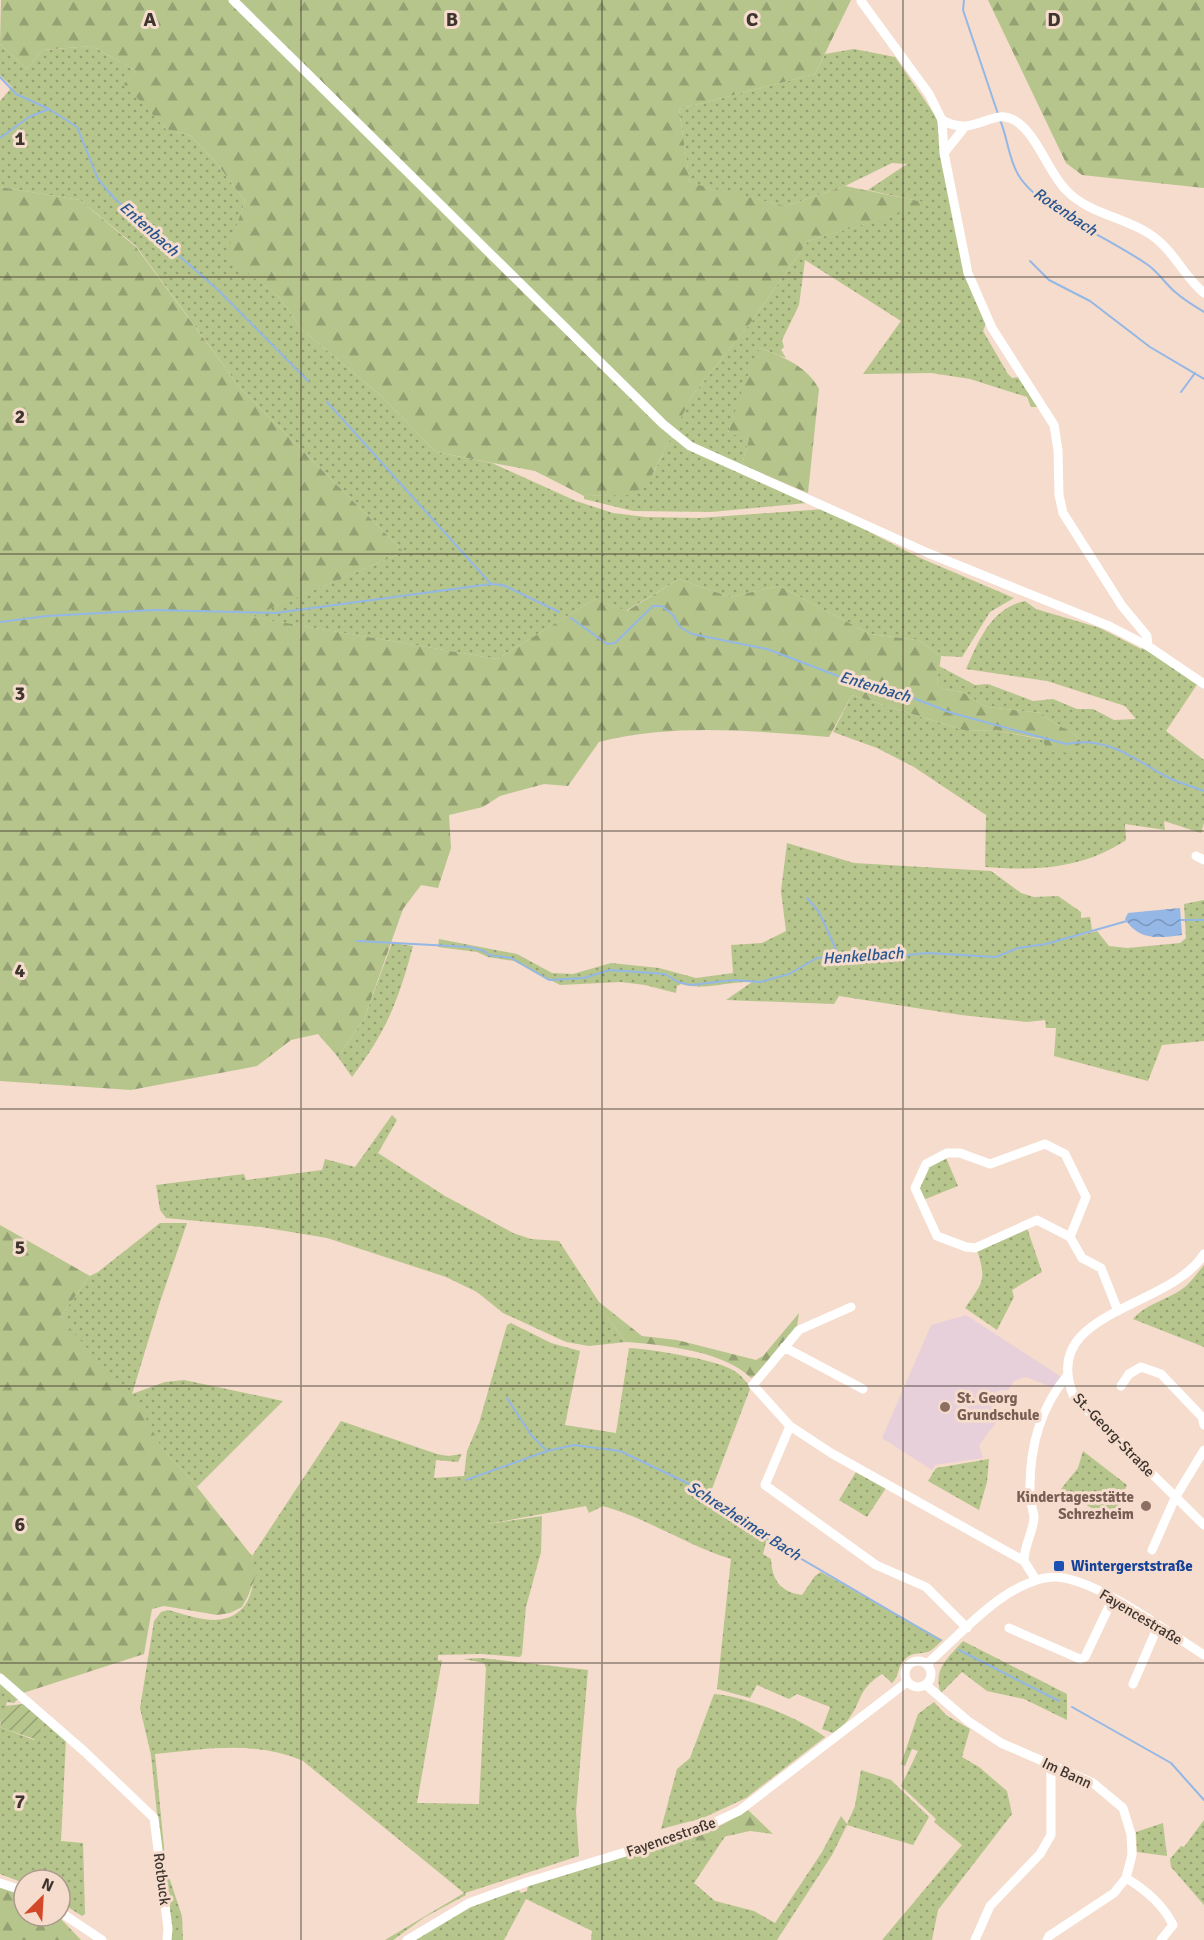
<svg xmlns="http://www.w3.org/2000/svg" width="1204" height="1940" font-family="Signika,sans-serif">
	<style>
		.education { fill: #e8d0db }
		.grass { fill: url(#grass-dots) }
		.forest { fill: url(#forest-firs) }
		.garden { fill: url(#garden-furrows) }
		.water { fill: url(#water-waves) }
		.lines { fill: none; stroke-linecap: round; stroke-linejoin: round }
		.stream { stroke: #94b7e6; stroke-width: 2 }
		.minor { stroke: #fff; stroke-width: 9 }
		.grid { fill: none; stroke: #3e352e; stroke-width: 1.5; stroke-opacity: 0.55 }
		.education-dot { fill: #8d6e63; stroke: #f5dccc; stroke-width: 2 }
		.transit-dot { fill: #1a4fb4; stroke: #f5dccc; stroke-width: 2 }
		.labels { text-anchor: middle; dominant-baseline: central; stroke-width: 6; stroke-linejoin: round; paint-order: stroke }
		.education-label { font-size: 15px; font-weight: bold; fill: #785e54; stroke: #f5dccc; text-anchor: start }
		.street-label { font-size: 15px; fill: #3e352e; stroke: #f5dccc }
		.transit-label { font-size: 15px; font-weight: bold; fill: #164399; stroke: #f5dccc; text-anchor: start }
		.water-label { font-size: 16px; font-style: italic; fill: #295691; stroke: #f5dccc }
		.grid-label { font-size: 20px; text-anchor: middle; font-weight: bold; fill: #3e352e; stroke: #f5dccc; stroke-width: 6; stroke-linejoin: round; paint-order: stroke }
	</style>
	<defs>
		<pattern id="grass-dots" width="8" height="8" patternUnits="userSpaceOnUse" patternTransform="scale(1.5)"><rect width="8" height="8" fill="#b6c58c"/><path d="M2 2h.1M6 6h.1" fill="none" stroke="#95a173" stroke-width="1.8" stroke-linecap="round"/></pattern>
		<pattern id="forest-firs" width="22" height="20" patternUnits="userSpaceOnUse" patternTransform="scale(1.5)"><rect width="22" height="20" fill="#b6c58c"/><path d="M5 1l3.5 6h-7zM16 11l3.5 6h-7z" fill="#95a173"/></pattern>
		<pattern id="garden-furrows" width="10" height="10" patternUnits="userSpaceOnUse" patternTransform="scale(1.5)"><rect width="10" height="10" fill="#b6c58c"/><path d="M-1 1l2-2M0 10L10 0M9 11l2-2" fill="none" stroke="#95a173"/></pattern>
		<pattern id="water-waves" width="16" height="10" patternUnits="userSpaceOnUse" patternTransform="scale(1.5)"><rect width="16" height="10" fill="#94b7e6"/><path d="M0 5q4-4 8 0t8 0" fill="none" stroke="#7a96bb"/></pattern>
	</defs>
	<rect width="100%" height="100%" fill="#f5dccc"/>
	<path class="education" d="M966 1315 1063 1378 1054 1388 1026 1377 1014 1381 1008 1390 997 1391 995 1424 979 1445 983 1458 935 1465 932 1470 882 1438 931 1325Z"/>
	<path class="grass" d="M0 44 27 69 42 50 92 46 136 71 125 84 166 129 191 136 215 161 245 201 227 256 279 297 301 329 379 394 436 452 492 463 576 501 613 513 646 517 699 518 825 509 918 557 1014 598 990 612 962 657 941 656 918 640 870 634 779 586 730 597 679 579 626 611 595 599 497 659 250 617 404 552 241 389 136 246 80 200 0 187V101L12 87 0 75Z
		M854 49 895 57 937 118 941 152 986 323 983 331 1008 374 1012 378 1020 377 1041 407H1031L1027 397 970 379 931 373 863 374 901 321 805 260 799 305 782 340 784 347 781 350 786 358 760 348 728 432 749 439 742 465 695 444 674 430 692 396 752 321 808 241 931 204 868 190 907 164 892 163 845 186 786 206 690 184 679 109 815 74 825 54Z
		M671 437 807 503 711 512 633 511 584 499V496C650 494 643 494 671 437Z
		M1025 601 1036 609 1100 628 1141 649 1143 647 1198 683 1166 731 1204 760V823L1201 833 1164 821 1165 830 1125 824 1126 840C1083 869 1035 871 985 867L986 815 914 767 877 748 833 732 852 695 966 731 995 730 1077 747 1081 742C1072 727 1053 727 1042 713L987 707 962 692 944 689 937 685 939 666 975 685 988 684 1033 701 1053 699 1077 709H1093L1114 720 1136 719 1125 706 1047 681 966 669C979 640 991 608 1025 601Z
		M787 843 854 863 991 871 1021 893 1034 897 1058 896 1081 912V918L1090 917 1092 930 1066 939 1097 931 1109 946 1127 948 1180 943 1186 938 1184 904 1204 900V1041L1162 1045 1148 1081 1054 1056 1056 1028H1046L1045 1020 1027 1022 961 1015 839 996 834 1004 726 1000 752 982C727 981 705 991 681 984L677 986 676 993 645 985 621 982 560 985 514 961 488 957 477 952 438 947 439 939 517 954 552 973 573 974 611 963 659 968 696 978 733 973 731 945 762 943 786 931 781 891Z
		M392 943 413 946C398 1002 387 1030 352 1077L338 1057 364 1019Z
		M392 1115 397 1120 378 1153 445 1196 513 1233 531 1239 559 1241 599 1302 598 1305 626 1342 589 1346 566 1342 503 1313 477 1292 446 1277 327 1238 261 1227 166 1218 160 1210 156 1185 244 1174 246 1180 322 1170 325 1159 355 1167Z
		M946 1158 958 1186 923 1200 918 1188 928 1166Z
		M160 1223H187L160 1302 132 1394 165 1382 184 1380 283 1401 197 1487 162 1448 60 1317 90 1276 98 1272Z
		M1027 1228 1042 1272 1012 1290 1014 1297 997 1330 965 1308C983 1282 987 1281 977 1250Z
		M1204 1265V1347L1133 1319C1147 1303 1168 1300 1185 1287 1192 1281 1198 1272 1204 1265Z
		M511 1323 551 1343 580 1351 565 1425 616 1433 629 1348C650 1349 713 1359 731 1369 739 1373 747 1381 750 1389L710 1494 767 1538 763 1554 771 1559C772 1581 781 1592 802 1595L815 1576 821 1572 943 1640C939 1643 933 1650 928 1652 920 1654 912 1652 905 1659 897 1666 900 1676 892 1683L882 1674C857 1690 863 1700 848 1720 844 1725 838 1729 833 1733L822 1729 830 1707 797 1694 789 1699 757 1685 750 1698 717 1689 731 1559C686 1545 649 1519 603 1506L589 1513 586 1506 488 1524 542 1516 541 1552 526 1607 522 1654 520 1657 481 1654 438 1655V1661L442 1660 417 1803 479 1804 486 1668 484 1663 463 1659 481 1658 588 1670 576 1811 579 1856 465 1893 466 1895 425 1917 393 1940H385L464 1893 303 1761C255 1740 205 1749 155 1754L166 1868 182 1916 183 1940H170L151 1755 140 1708 154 1621 161 1612 168 1610C183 1614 200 1620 215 1620 251 1619 257 1584 252 1556L341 1421 437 1454 448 1456 462 1454 458 1462 436 1460 434 1478 464 1476 467 1451 479 1423 507 1325Z
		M1083 1451 1127 1485 1112 1521 1061 1489 1078 1468Z
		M989 1459 987 1482 979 1510 928 1481 936 1468Z
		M856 1472 886 1488 867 1517 839 1500Z
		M963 1641 1067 1694V1720L1024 1699 987 1691 962 1672 941 1693C932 1670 949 1657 963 1641Z
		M0 1682 18 1699 14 1703 7 1702 0 1724Z
		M714 1694C745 1696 799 1718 825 1737L746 1798 703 1818 661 1829 677 1769 690 1758Z
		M934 1702 946 1715 970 1729 962 1757 979 1767 1007 1791 1012 1814 938 1910 932 1940H882L962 1845 934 1822 936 1819 901 1786 918 1751 912 1749 905 1766 901 1764 918 1714Z
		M43 1721 66 1740 61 1841 83 1843 85 1914 82 1916 60 1902V1880H24V1883L0 1874V1727L34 1740Z
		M861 1770 891 1780 929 1817 913 1845 847 1825 832 1855 777 1940H591L592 1931 526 1899 504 1940H413L471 1906 517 1888 521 1893 527 1891 528 1885 690 1836 691 1844 726 1835 694 1883 715 1901 754 1911 775 1923 822 1852 841 1816 847 1824 855 1806Z
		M1204 1820V1905L1171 1867 1170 1859 1181 1846 1184 1847Z
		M1163 1823 1167 1856 1137 1852 1136 1832Z"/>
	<path class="forest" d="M1 0H851L815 74 679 109 690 183 786 206 845 186 933 204 808 241 752 321 692 396 647 485 629 495 584 496 535 471 436 452 379 394 301 329 279 297 226 256 245 201 215 161 191 136 166 129 124 84 136 71 92 46 42 50 27 69 0 44Z
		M988 0H1204V188L1082 175 1066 163Z
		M0 187 80 200 136 247 241 389 404 552 251 617 497 659 595 599 627 611 679 579 730 597 779 586 870 634 918 640 941 656 937 685 944 689 962 692 987 707 1042 713C1053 727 1072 727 1081 742L1074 753 1048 752 1042 739 995 730 966 731 852 695 829 737C752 731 675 723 599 742L568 786 544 784 500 796 483 807 449 815 451 848 438 888 421 885 403 909 364 1019 338 1057 318 1034 291 1040 257 1066 131 1090 0 1081Z
		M760 348C783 357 807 366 819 389L808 493 742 465 749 439 728 433 744 384Z
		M0 1225 90 1276 60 1317 140 1408 162 1448 197 1487 252 1556 256 1575 248 1596 242 1607 230 1613 217 1615 164 1606 152 1609 144 1654 20 1694 0 1673Z
		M599 1302 642 1336 677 1340 756 1360 763 1356 799 1313 797 1326 759 1373 751 1378C724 1351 664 1345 626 1342L598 1305Z
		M748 1810 773 1834 750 1831 691 1844 690 1836 720 1826Z
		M0 1886 24 1895V1916H58L81 1940H0Z"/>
	<path class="garden" d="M23 1704 43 1721 37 1740 0 1727 4 1706Z"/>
	<path class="water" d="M1180 908 1182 935C1159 938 1139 941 1125 919L1128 913Z"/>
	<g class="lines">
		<path class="stream" d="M964 0 963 10 998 114
			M0 77 16 94 49 109 77 127 98 179 115 199 218 290 308 381
			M1000 120C1008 138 1008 159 1019 176 1040 210 1113 240 1148 265 1158 272 1165 283 1174 291 1183 299 1194 306 1204 312
			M0 138 29 117 49 109
			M1030 261 1049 280 1090 301 1150 347 1204 379
			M1181 392 1195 373
			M327 402 491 584 503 585 559 612
			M571 618 607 644 615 643 653 606H662L673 615 680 627 692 634 767 649 846 679 895 691 952 713 1066 744C1108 735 1135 760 1169 778 1180 783 1193 787 1204 791
			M0 622 47 616 154 610 275 613 491 584
			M807 898 819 912 839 956
			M1181 920H1204
			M357 941 470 947 484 951 489 955 511 958 549 980 584 978 610 970 665 974 678 982 691 985 734 980 760 982 789 974 817 958 839 956 889 957 927 953 996 957 1018 948 1046 944 1127 921
			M507 1398 531 1435 547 1451
			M466 1480 547 1451 574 1445 620 1451 706 1492 757 1533 940 1640
			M959 1650 1059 1701
			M1072 1707 1171 1763 1204 1800"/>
		<path class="minor" d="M233 0 663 424 690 446 928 553 1109 626 1148 646 1204 684
			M861 1 929 94 942 120C973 138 991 109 1012 119 1036 130 1048 173 1067 191 1088 213 1123 217 1148 233 1173 248 1184 277 1204 293
			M942 120 944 153
			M964 128 944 153 968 273 992 328 1054 425 1058 450 1059 495 1063 513 1122 606 1147 636 1148 646
			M1196 856 1204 860
			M1070 1237 1086 1197 1065 1154 1045 1144 990 1164 960 1153H947L926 1164 915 1188 937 1236 966 1247 975 1248 1037 1220 1070 1237 1082 1258 1101 1268 1118 1311
			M1204 1254C1169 1310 1037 1310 1074 1397L1204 1525
			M851 1307 799 1330 753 1385 790 1426 831 1453 1024 1561 1036 1580
			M784 1347 863 1389
			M1121 1386 1129 1374 1141 1367 1161 1374 1202 1417 1204 1425
			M790 1426 765 1485 876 1565 926 1587 967 1628
			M1152 1550 1175 1498 1204 1450
			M1024 1561C1024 1545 1034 1530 1034 1517 1033 1509 1030 1502 1030 1494 1029 1452 1039 1410 1066 1377
			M1009 1628 1080 1659 1085 1657 1113 1598
			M905 1674a13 13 0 1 1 26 0a13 13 0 1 1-26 0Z
			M927 1664C952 1642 976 1615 1003 1597 1016 1588 1038 1577 1054 1577 1094 1577 1169 1633 1204 1655
			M0 1678 85 1752 154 1818 168 1929 167 1940
			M1133 1684 1158 1626
			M926 1685 968 1721 1001 1743 1093 1783 1123 1808 1131 1834 1132 1855 1126 1878 1114 1893 1049 1936 1047 1940
			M1126 1878C1146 1890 1163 1904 1173 1925L1161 1940
			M0 1883 24 1891
			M60 1912 102 1940
			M407 1940 469 1903 527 1882 698 1830 739 1811 907 1682
			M975 1940 990 1906 1040 1854 1051 1835V1766"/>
	</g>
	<path class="grid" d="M301 0V1940M602 0V1940M903 0V1940M0 277H1204M0 554H1204M0 831H1204M0 1109H1204M0 1386H1204M0 1663H1204"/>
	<g class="education-dot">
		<circle cx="945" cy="1407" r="6"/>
		<circle cx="1146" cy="1506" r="6"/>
	</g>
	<rect class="transit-dot" x="1053" y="1560" width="12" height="12" rx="3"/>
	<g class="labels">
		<g class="education-label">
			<text x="957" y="1398">St. Georg<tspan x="957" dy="17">Grundschule</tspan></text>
			<text x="1134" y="1497" text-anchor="end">Kindertagesstätte<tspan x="1134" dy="17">Schrezheim</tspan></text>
		</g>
		<g class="street-label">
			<text transform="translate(1114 1435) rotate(46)">St.-Georg-Straße</text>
			<text transform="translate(1141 1617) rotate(31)">Fayencestraße</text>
			<text transform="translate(1067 1773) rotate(25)">Im Bann</text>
			<text transform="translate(671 1837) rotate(-19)">Fayencestraße</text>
			<text transform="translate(162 1879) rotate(83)">Rotbuck</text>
		</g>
		<g class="transit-label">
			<text x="1071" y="1566">Wintergerststraße</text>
		</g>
		<g class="water-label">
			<text transform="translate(1065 212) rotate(34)">Rotenbach</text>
			<text transform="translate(149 229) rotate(42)">Entenbach</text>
			<text transform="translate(875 687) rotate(17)">Entenbach</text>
			<text transform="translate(863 956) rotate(-4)">Henkelbach</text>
			<text transform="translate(744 1521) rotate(33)">Schrezheimer Bach</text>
		</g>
	</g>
	<g class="grid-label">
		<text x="150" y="26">A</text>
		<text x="452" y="26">B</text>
		<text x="752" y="26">C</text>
		<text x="1054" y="26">D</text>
		<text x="20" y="145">1</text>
		<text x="20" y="423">2</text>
		<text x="20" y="700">3</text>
		<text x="20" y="977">4</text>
		<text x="20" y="1254">5</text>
		<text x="20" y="1531">6</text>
		<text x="20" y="1808">7</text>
	</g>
	<g transform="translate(42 1898) rotate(24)"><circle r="28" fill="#f5dccc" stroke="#ac998d" stroke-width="1.5"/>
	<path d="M0-4.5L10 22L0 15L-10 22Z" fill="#d24829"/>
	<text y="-9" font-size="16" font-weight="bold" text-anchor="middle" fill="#3e352e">N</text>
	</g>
</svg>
